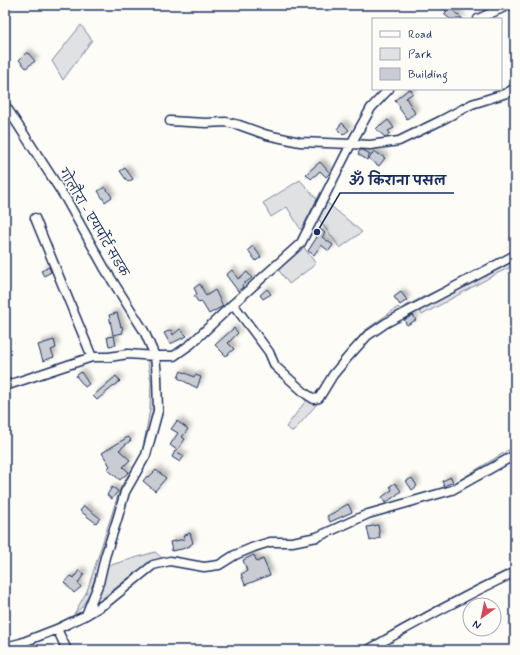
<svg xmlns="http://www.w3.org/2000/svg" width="520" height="655" font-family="Mynerve,'Playpen Sans Deva',sans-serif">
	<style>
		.green { fill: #e0e1e3; stroke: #7e88a0 }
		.building { fill: #c9ccd3; stroke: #1b2f5e; filter: url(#shadow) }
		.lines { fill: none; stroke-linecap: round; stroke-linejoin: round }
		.minor-casing { stroke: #1b2f5e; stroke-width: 11 }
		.minor { stroke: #fdfcf7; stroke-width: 8 }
		.labels { text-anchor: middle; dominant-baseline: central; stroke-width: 3.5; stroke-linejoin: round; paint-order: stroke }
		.street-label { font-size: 12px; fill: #1b2f5e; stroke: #fdfcf7 }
		.leader { fill: none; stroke: #1b2f5e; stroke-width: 1.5 }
		.callout-dot { fill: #1b2f5e; stroke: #fdfcf7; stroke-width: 1.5 }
		.callout-label { font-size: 13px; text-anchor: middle; font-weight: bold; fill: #1b2f5e; stroke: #fdfcf7; stroke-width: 3.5; stroke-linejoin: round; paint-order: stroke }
	</style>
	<defs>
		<filter id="shadow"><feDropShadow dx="3.5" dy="-3.5" stdDeviation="2" flood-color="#0004"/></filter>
	</defs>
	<rect width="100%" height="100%" fill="#fdfcf7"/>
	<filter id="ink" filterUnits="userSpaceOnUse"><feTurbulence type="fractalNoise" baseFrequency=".025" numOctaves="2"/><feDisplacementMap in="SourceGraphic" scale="8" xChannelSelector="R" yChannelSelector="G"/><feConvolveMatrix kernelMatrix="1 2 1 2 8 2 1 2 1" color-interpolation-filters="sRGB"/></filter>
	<g filter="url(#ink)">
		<path class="green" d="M81 25 92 40 63 80 52 61Z
			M300 180 317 199 301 230 287 207 271 217 263 203Z
			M325 201 362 232 340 248 317 217Z
			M303 246 316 264 289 284 278 269Z
			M515 257V265L496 274 422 315 419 310Z
			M475 272 386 321 318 396 314 397 307 392 315 394 342 357 364 331 398 307 400 309 421 298Z
			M147 358 150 359 154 383 153 410 143 454 114 518 105 545 91 590 82 607 74 614 87 591 119 492 122 485 142 454 150 409 151 382Z
			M308 398 317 404 293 432 286 427Z
			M515 446V451L457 483 456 482Z
			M155 552 162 558C137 569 116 588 94 605L107 558 111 565Z"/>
		<path class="building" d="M449 5 454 10 453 11 463 19H450L444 14 447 11 445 10Z
			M27 52 35 61 26 68 19 60Z
			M409 89H410L413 93 406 98 415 113 407 119 399 108 400 107 395 100Z
			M388 120 394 128 388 131 390 133 385 137 376 129 381 124 382 125Z
			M342 123 349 130 343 135 337 129Z
			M360 150H363L370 154 367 160 358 154Z
			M374 151 385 158 379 166 369 159Z
			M320 162 330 173 326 177 320 171 311 179 306 174Z
			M125 168 133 179 128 182 120 171Z
			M105 187 112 197 105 202 98 191Z
			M320 229 325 233 322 237 333 245 329 251 321 245 314 255 308 251 317 237 316 236Z
			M253 246 261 257 256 261 248 250Z
			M49 267 51 272 44 276 41 271Z
			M232 270 238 279 247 272 252 278 242 285 243 287 238 291 226 275Z
			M200 284 206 296 215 290 223 306 209 314 201 301 199 303 194 296 197 294 194 288Z
			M267 289 271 294 263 299 260 295Z
			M401 292 407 300 400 305 394 297Z
			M117 313 121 327 122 326 123 333 113 335 109 315Z
			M413 315 416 320 407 325 404 320Z
			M234 328 238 333 228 343 234 349 226 356 215 345Z
			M180 329 187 336 170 344 164 333 171 330 173 335Z
			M114 336 116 345 109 346 107 337Z
			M54 340 56 348 51 350 54 357 43 361 38 345Z
			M181 371 194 377 195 375 201 377 197 388 178 378Z
			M81 372 89 384 85 387 76 376Z
			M116 376 120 381 97 400 93 396Z
			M177 421 188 429 182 437 185 439 177 450 170 445 178 433 171 429Z
			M128 437 131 440 119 450 130 460 123 467 129 472 120 480 107 469 110 466 102 453Z
			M175 451 184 456 180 462 172 457Z
			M156 470 166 478 155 491 143 481 147 476 149 477Z
			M451 477 453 482 444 486 442 481Z
			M412 478 417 486 412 490 406 481Z
			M395 483 401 491 394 497 385 503 382 497 392 490 390 486Z
			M112 487 118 491 112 499 107 495Z
			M348 504 352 512 330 522 327 516 339 510V509Z
			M84 506 100 518 96 523 80 511Z
			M378 525 380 538 370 541 367 527Z
			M190 533 193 543 190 545V546L182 549 172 551 170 542 185 539 183 536Z
			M254 555 257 562 263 559 270 575 245 585 241 574 247 571 243 560Z
			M79 570 84 574 78 583 81 587 74 593 64 582 71 576 74 578Z"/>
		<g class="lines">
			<g class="minor-casing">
				<path id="minor" d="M478 19 509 5
					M5 105 66 199 105 269 144 331 155 356 157 376 158 411 146 455 125 492 117 520 105 557 99 583 86 615
					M170 121 206 123 226 122 239 125 267 135 300 142 351 144 370 145 399 141 440 121 472 104 507 93 515 88
					M35 218 92 357
					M233 304 269 352 275 366 306 394 314 399 319 398 333 375 348 357 367 336 386 323 515 255
					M5 386 92 357H109L128 354 155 356H174L191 344 233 304 301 243 351 144 371 108 389 89
					M57 629 86 615 106 603 153 565 170 561 204 567 219 565 235 555 254 547 270 542H292L317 537 368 514 452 490 515 455
					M5 647 21 643 57 629 67 650
					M368 650C416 622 465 596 515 572"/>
			</g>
			<use href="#minor" class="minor"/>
		</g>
	</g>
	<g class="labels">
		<g class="street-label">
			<text transform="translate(93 223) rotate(59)">गोलौरा - एयर्पोर्ट सडक</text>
		</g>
	</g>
	<path class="leader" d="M317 232L340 193H454"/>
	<circle class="callout-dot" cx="317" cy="232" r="4"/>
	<g class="callout-label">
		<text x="397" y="185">ॐ किराना पसल</text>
	</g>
	<rect width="520" height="655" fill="none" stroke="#fdfcf7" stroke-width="20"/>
	<rect x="10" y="10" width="500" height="635" fill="none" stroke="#1b2f5e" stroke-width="1.5" filter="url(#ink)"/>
	<rect x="372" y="18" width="130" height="72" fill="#fdfcf7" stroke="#a3aaba"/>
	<rect x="380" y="31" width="20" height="6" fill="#fdfcf7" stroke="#a3aaba"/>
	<text x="408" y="38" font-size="12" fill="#1b2f5e">Road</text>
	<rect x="380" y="48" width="20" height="12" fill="#e0e1e3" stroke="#a3aaba"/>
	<text x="408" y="58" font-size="12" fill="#1b2f5e">Park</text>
	<rect x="380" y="68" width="20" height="12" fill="#c9ccd3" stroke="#a3aaba"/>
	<text x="408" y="78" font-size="12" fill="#1b2f5e">Building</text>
	<g transform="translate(482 617) rotate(213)"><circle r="19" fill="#fdfcf7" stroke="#a3aaba"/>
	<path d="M0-3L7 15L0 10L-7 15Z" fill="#d1495b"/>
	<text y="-6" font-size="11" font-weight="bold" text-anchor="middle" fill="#1b2f5e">N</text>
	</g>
</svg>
